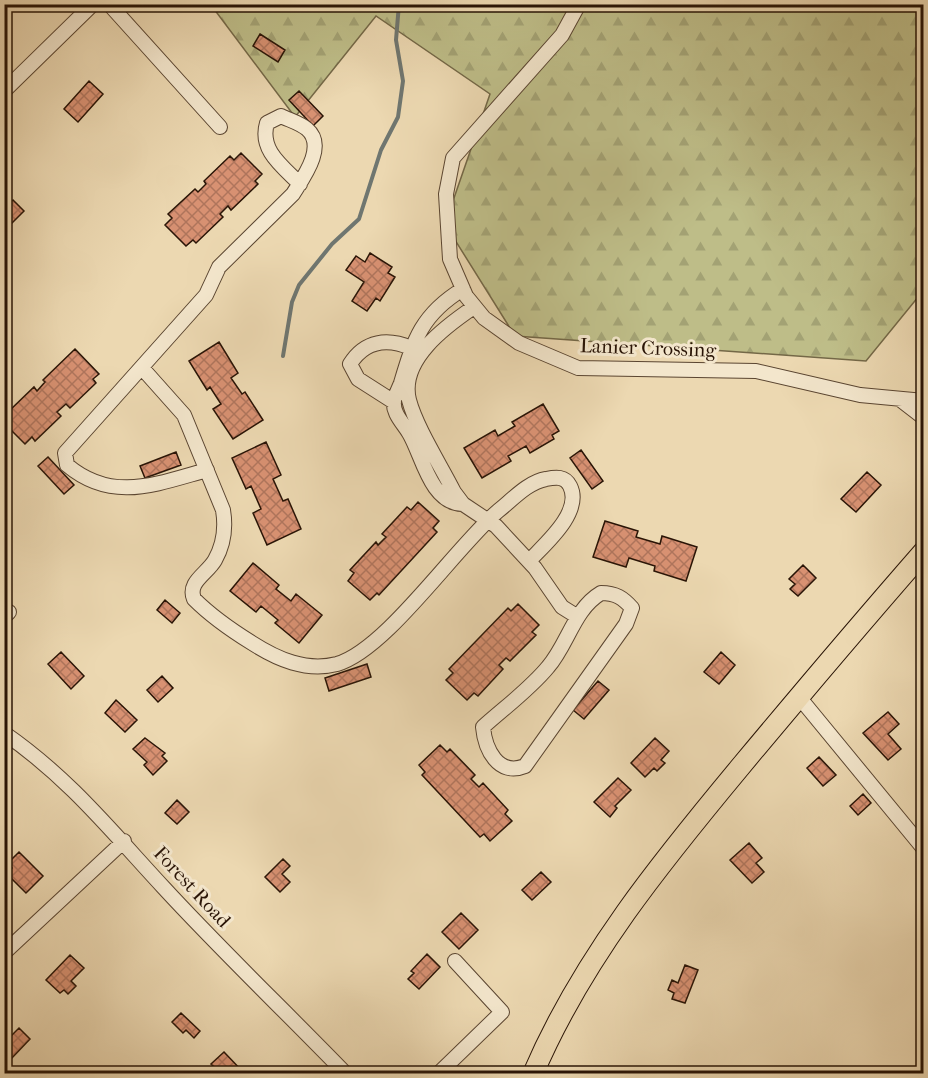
<svg xmlns="http://www.w3.org/2000/svg" width="928" height="1078" font-family="'IM FELL French Canon',serif">
	<style>
		.forest { fill: url(#forest-firs); stroke: #746847; stroke-width: 1.5 }
		.lines { fill: none; stroke-linecap: round; stroke-linejoin: round }
		.stream { stroke: #6f7670; stroke-width: 4 }
		.building { fill: url(#building-cross-hatch); stroke: #291406; stroke-width: 1.5 }
		.minor-casing { stroke: #5a4531; stroke-width: 16 }
		.highway-casing { stroke: #291406; stroke-width: 22 }
		.minor { stroke: #f3e6cc; stroke-width: 14 }
		.highway { stroke: #ecd8b1; stroke-width: 20 }
		.labels { text-anchor: middle; dominant-baseline: central; stroke-width: 6; stroke-linejoin: round; paint-order: stroke }
		.street-label { font-size: 20px; fill: #291406; stroke: #f3e6cc }
	</style>
	<defs>
		<pattern id="forest-firs" width="22" height="20" patternUnits="userSpaceOnUse" patternTransform="scale(1.5)"><rect width="22" height="20" fill="#bebd88"/><path d="M5 1l3.5 6h-7zM16 11l3.5 6h-7z" fill="#a3a274"/></pattern>
		<pattern id="building-cross-hatch" width="8" height="8" patternUnits="userSpaceOnUse" patternTransform="scale(1.5)"><rect width="8" height="8" fill="#d89172"/><path d="M0 0l8 8M0 8l8-8" fill="none" stroke="#af755c"/></pattern>
	</defs>
	<rect width="100%" height="100%" fill="#ecd8b1"/>
	<filter id="stains"><feTurbulence type="fractalNoise" baseFrequency=".00333" numOctaves="4"/><feColorMatrix values="0 0 0 0 .2 0 0 0 0 .09 0 0 0 0 .02 0 0 0 .5 -.17"/></filter>
	<radialGradient id="worn" r=".72"><stop offset=".6" stop-color="#630" stop-opacity="0"/><stop offset="1" stop-color="#630" stop-opacity=".3"/></radialGradient>
	<path class="forest" d="M211 5H923V291L866 361 515 336 445 224 490 94 376 16 295 117Z"/>
	<g class="lines">
		<path class="stream" d="M283 356 292 302 299 285 332 244 359 219 381 150 398 117 403 81 396 40 399 4"/>
	</g>
	<path class="building" d="M260 34 285 50 278 62 253 46Z
		M89 81 103 94 78 122 64 109Z
		M299 91 323 116 313 126 289 100Z
		M241 153 262 174 255 181 258 184 231 210 228 206 220 214 223 217 196 243 193 240 186 246 165 225 172 218 168 214 195 189 198 192 206 184 204 181 230 156 234 160Z
		M13 200 24 211 4 231V208Z
		M370 253 392 267 388 273 395 277 380 301 376 298 367 311 352 301 364 282 346 270 356 256 365 262Z
		M219 342 238 373 231 378 242 394 245 392 263 420 233 439 213 409 221 404 210 387 207 390 189 361Z
		M75 349 99 374 93 379 96 383 70 408 66 404 57 412 61 416 35 441 32 437 25 444 4 423 11 417 7 413 34 387 37 391 45 382 43 380Z
		M543 404 559 431 552 435 554 439 530 453 526 446 508 456 511 461 482 478 464 448 495 430 498 436 515 426 512 422Z
		M266 442 281 475 273 479 283 501 288 499 301 529 267 545 253 513 261 509 251 486 246 489 232 458Z
		M581 450 603 481 592 489 570 458Z
		M176 452 181 465 145 478 140 466Z
		M48 457 74 485 64 494 38 466Z
		M867 472 881 485 856 512 841 499Z
		M418 502 439 521 433 528 437 532 379 595 377 593 370 600 348 581 354 573 350 570 376 542 378 545 386 537 382 534 407 507 411 510Z
		M605 521 638 531 636 537 660 544 662 536 697 547 686 581 654 571 655 566 629 558 626 567 593 557Z
		M253 563 279 585 276 589 291 601 296 594 322 615 299 643 275 623 278 620 261 606 256 612 230 591Z
		M803 565 816 578 798 596 790 589 795 584 789 579Z
		M165 600 180 613 172 623 157 610Z
		M518 604 539 625 532 632 536 635 510 661 506 658 499 665 503 669 478 696 474 693 467 700 446 680 453 673 449 669 508 608 511 611Z
		M61 652 84 676 71 689 48 664Z
		M721 652 735 665 719 684 704 672Z
		M367 664 371 677 329 691 325 678Z
		M162 676 173 688 158 702 147 690Z
		M598 681 609 690 584 719 573 710Z
		M116 700 137 720 125 732 105 713Z
		M888 712 899 724 888 734 901 749 888 760 863 733Z
		M145 738 165 753 162 756 167 761 153 775 144 765 147 762 133 749Z
		M655 738 669 751 661 760 665 763 657 771 654 768 645 777 631 763Z
		M440 745 447 752 450 749 475 775 471 779 479 787 483 783 508 810 505 814 512 821 490 841 484 834 480 837 422 775 425 772 419 765Z
		M819 757 836 775 823 786 807 768Z
		M618 778 631 790 615 806 617 808 610 817 594 802Z
		M863 794 871 803 858 815 850 806Z
		M177 800 189 812 177 824 165 813Z
		M749 843 762 858 756 863 764 872 752 883 730 860Z
		M19 852 43 876 26 893 6 873 12 868 7 864Z
		M283 859 290 866 282 874 290 882 280 892 265 877Z
		M541 872 551 882 532 900 522 890Z
		M461 913 478 930 459 949 442 932Z
		M427 954 440 967 419 989 408 979 414 973 411 971Z
		M70 955 84 968 71 981 76 986 68 994 64 990 60 993 46 980Z
		M685 965 698 970 685 1003 672 999 674 993 668 990 672 980 678 983Z
		M181 1013 200 1031 194 1038 186 1030 183 1033 172 1022Z
		M19 1028 30 1039 11 1059 4 1053V1043Z
		M224 1052 245 1074H221L211 1064Z"/>
	<g class="lines">
		<g class="minor-casing">
			<path id="minor" d="M109 4 220 127
				M579 4 562 35 453 158 446 194 450 259 466 296 484 318 519 343 578 368 756 371 860 395 924 401
				M4 91 93 4
				M474 307C446 326 399 360 409 400 416 427 441 466 454 492L463 504 496 526 535 568 562 607 578 617
				M143 369 184 415 223 510C226 528 224 544 215 560 207 574 187 582 194 599 211 616 231 630 252 643 277 659 306 672 337 664 386 650 455 548 498 511 512 500 528 482 546 479 556 477 565 476 570 486 583 512 545 544 529 561
				M902 401 924 418
				M394 402 358 379 350 364C365 340 388 338 411 348
				M207 470C156 484 112 503 67 465L65 453 206 295 219 267 293 194C303 178 327 146 307 129 300 123 289 120 281 116L267 123C259 150 282 166 300 184
				M462 504C430 503 422 454 409 433 403 423 392 413 394 400 396 394 399 388 401 383 414 339 422 314 463 289
				M601 593C616 593 623 598 632 608L626 624 525 766C498 777 485 749 483 727 504 708 530 689 548 667 568 644 574 609 601 593Z
				M4 617 9 612
				M799 697 924 849
				M4 733C68 777 112 832 164 888 223 952 286 1012 346 1074
				M4 953 124 841
				M438 1074 502 1012 455 961"/>
		</g>
		<g class="highway-casing">
			<path id="highway" d="M533 1074C582 959 662 861 741 766 801 694 862 622 924 551"/>
		</g>
		<use href="#minor" class="minor"/>
		<use href="#highway" class="highway"/>
	</g>
	<g class="labels">
		<g class="street-label">
			<text transform="translate(648 348) rotate(2)">Lanier Crossing</text>
			<text transform="translate(192 887) rotate(47)">Forest Road</text>
		</g>
	</g>
	<rect width="928" height="1078" fill="none" stroke="#ecd8b1" stroke-width="24"/>
	<rect x="6" y="6" width="916" height="1066" fill="none" stroke="#291406" stroke-width="3"/>
	<rect x="12" y="12" width="904" height="1054" fill="none" stroke="#291406" stroke-width="1.5"/>
	<rect width="100%" height="100%" filter="url(#stains)"/>
	<rect width="100%" height="100%" fill="url(#worn)"/>
</svg>
